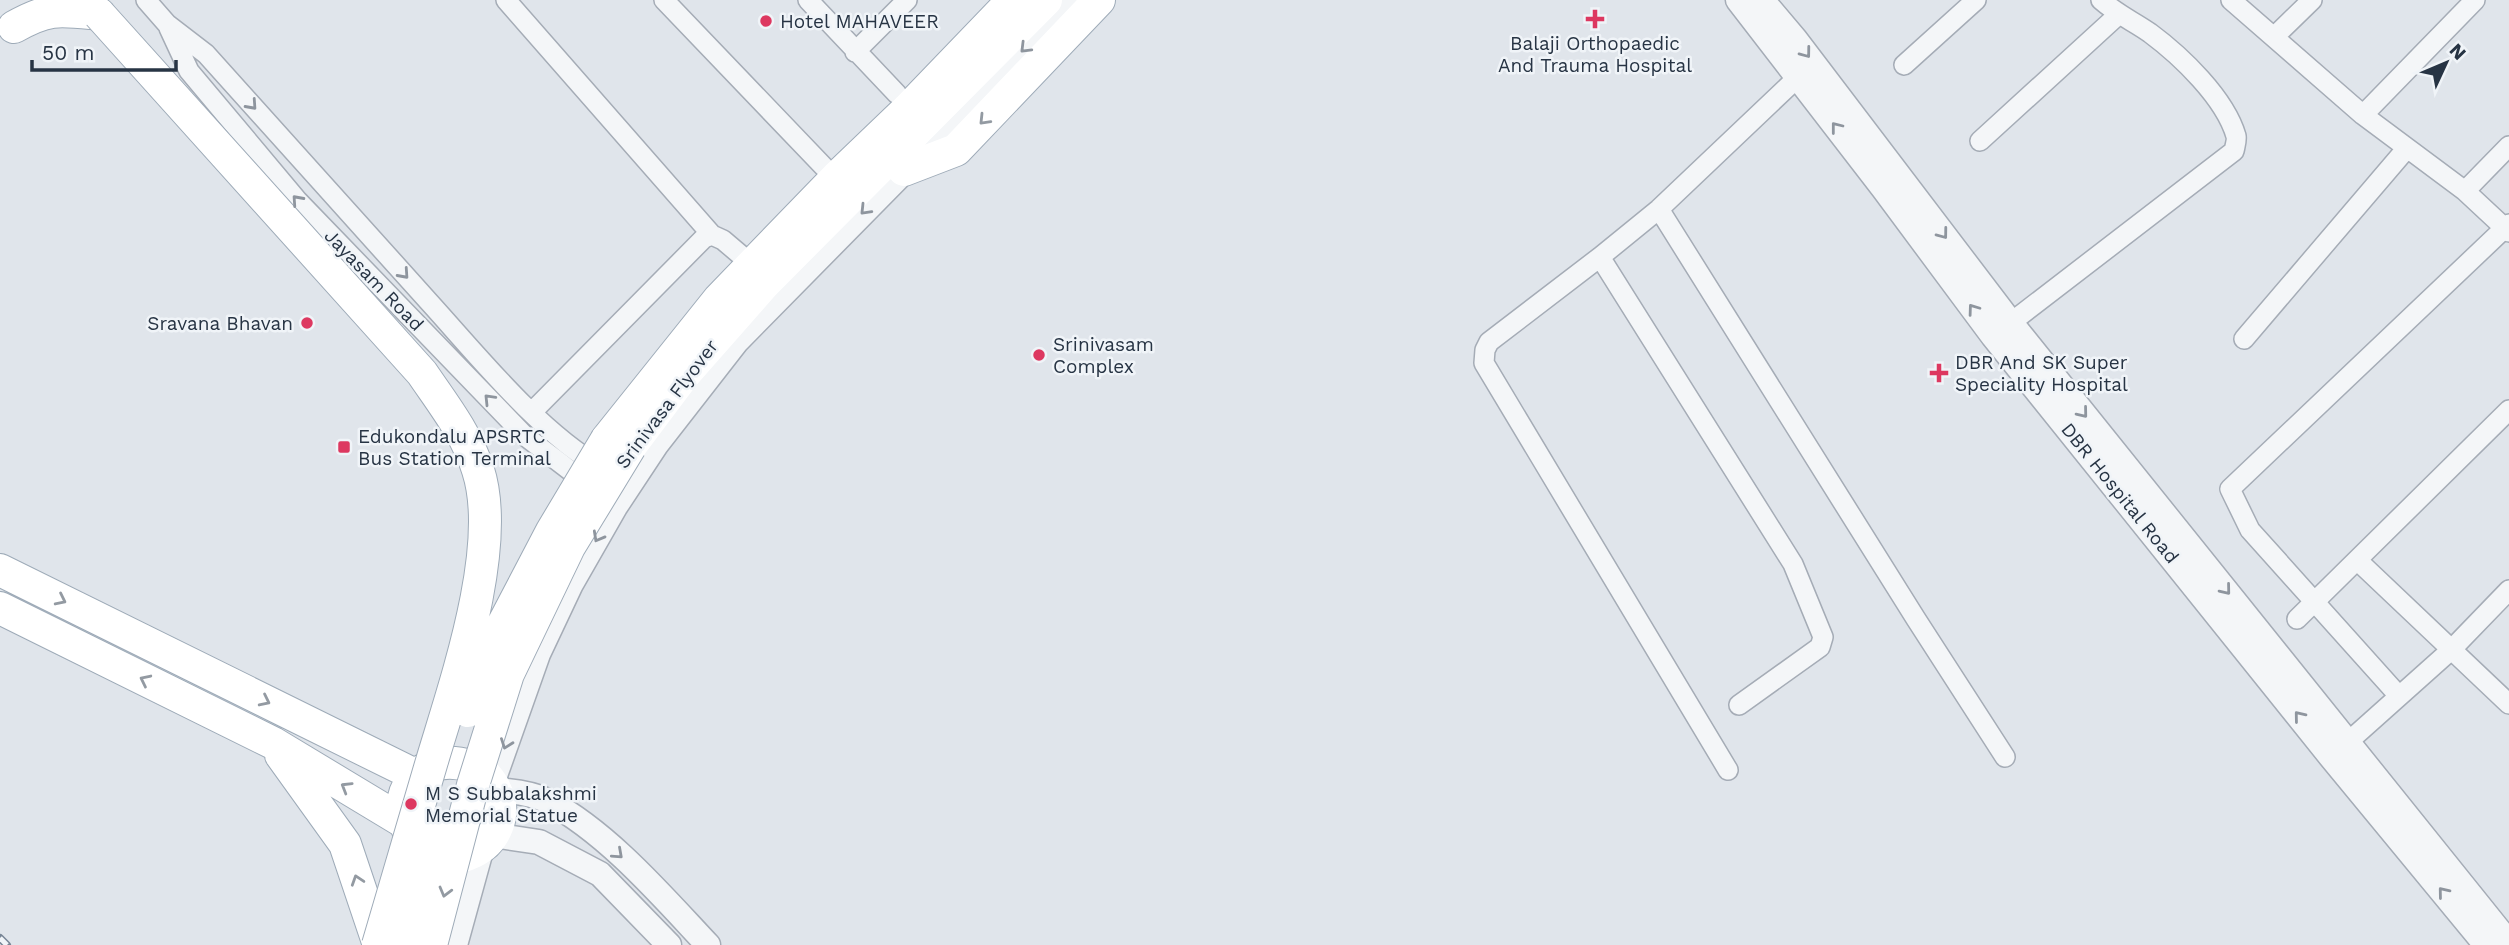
<svg xmlns="http://www.w3.org/2000/svg" width="2509" height="945" font-family="'Work Sans',sans-serif">
	<style>
		.lines { fill: none; stroke-linecap: round; stroke-linejoin: round }
		.minor-casing { stroke: #a5acb6; stroke-width: 22 }
		.tertiary-casing { stroke: #a5acb6; stroke-width: 27 }
		.primary-casing { stroke: #9eabb8; stroke-width: 34 }
		.minor { stroke: #f4f6f8; stroke-width: 19 }
		.tertiary { stroke: #f4f6f8; stroke-width: 24 }
		.primary { stroke: #fff; stroke-width: 32 }
		.rail-casing { stroke: #788696; stroke-width: 8 }
		.rail { stroke: #f0f4f8; stroke-width: 5; stroke-dasharray: 16; stroke-linecap: butt }
		.primary-bridge-casing { stroke: #9eabb8; stroke-width: 34; stroke-linecap: butt }
		.primary-bridge { stroke: #fff; stroke-width: 32 }
		.oneway { stroke: #8e959e }
		.oneway2 { stroke: #939aa2 }
		.poi-dot { fill: #dd3860; stroke: #f0f4f8; stroke-width: 2.5 }
		.labels { text-anchor: middle; dominant-baseline: central; stroke-width: 5; stroke-linejoin: round; paint-order: stroke }
		.poi-label { font-size: 19px; fill: #273444; stroke: #f0f4f8; text-anchor: start }
		.street-label { font-size: 19px; fill: #273444; stroke: #f0f4f8 }
	</style>
	<rect width="100%" height="100%" fill="#e0e5eb"/>
	<g class="lines">
		<g class="minor-casing">
			<path id="minor" d="M146 0 167 24 206 54C281 137 355 220 430 303 479 357 539 432 602 468
				M506 0 712 235
				M664 0 824 167
				M808 0 897 94
				M2231 0 2363 115 2465 191 2509 232
				M169 28 189 71 298 201 525 436 589 485
				M2274 37 2312 0
				M855 52 907 0
				M1904 65 1976 0
				M2363 115 2475 0
				M1980 141 2118 15
				M2465 191 2509 146
				M1659 209 1916 619 2005 757
				M1600 257 1793 564 1823 637 1820 647 1739 705
				M2000 331 2234 151C2235 146 2237 140 2236 136 2225 98 2181 56 2150 33 2133 21 2118 15 2101 0
				M2244 339 2407 148
				M532 412 704 238 712 235 723 240 743 257
				M2357 560 2509 704
				M2297 619 2509 410
				M2399 696 2250 530 2230 489 2509 224
				M2339 750 2451 650 2509 590
				M1728 770 1484 363 1485 350 1489 342 1600 257 1659 209 1798 77"/>
		</g>
		<g class="tertiary-casing">
			<path id="tertiary" d="M1738 0 1883 188 1993 336 2331 757 2486 945
				M1762 0 1795 39 2011 323 2509 943
				M492 784 538 654 571 584 615 507 656 445 737 341 1073 0
				M496 790C513 791 532 793 548 801 608 833 662 896 708 945
				M493 835 539 842 600 874 669 945
				M455 945 482 847"/>
		</g>
		<g class="primary-casing">
			<path id="primary" d="M14 27C49 7 60 10 99 14
				M904 170 956 150 1099 0
				M607 439 719 299 837 177 908 109 1013 0
				M630 447 684 375 764 284 1046 0
				M0 570 417 776
				M0 608 273 743 404 822C438 894 524 842 494 787 489 778 481 769 470 766 441 757 410 767 403 801 402 807 404 816 404 822
				M281 755 345 844 379 945"/>
		</g>
		<use href="#minor" class="minor"/>
		<use href="#tertiary" class="tertiary"/>
		<use href="#primary" class="primary"/>
		<g class="rail-casing">
			<path id="rail" d="M0 938 7 945"/>
		</g>
		<use href="#rail" class="rail"/>
		<g class="primary-bridge-casing">
			<path id="primary-bridge" d="M99 14 422 373C443 404 467 434 478 470 503 547 455 684 432 761 414 822 396 884 378 945
				M468 711 486 657 552 531 607 439
				M403 945 435 825
				M431 945 473 785 508 674 569 547 630 447"/>
		</g>
		<use href="#primary-bridge" class="primary-bridge"/>
	</g>
	<defs><path id="oneway-chevron" d="M-2-3.5L2.5 0L-2 3.5" fill="none" stroke-width="1.6" stroke-linecap="round" stroke-linejoin="round" transform="scale(1.75)"/></defs>
	<g class="oneway">
		<use href="#oneway-chevron" transform="translate(1025 48) rotate(135)"/>
		<use href="#oneway-chevron" transform="translate(1806 53) rotate(53)"/>
		<use href="#oneway-chevron" transform="translate(252 105) rotate(48)"/>
		<use href="#oneway-chevron" transform="translate(1836 127) rotate(-128)"/>
		<use href="#oneway-chevron" transform="translate(297 200) rotate(-132)"/>
		<use href="#oneway-chevron" transform="translate(865 210) rotate(134)"/>
		<use href="#oneway-chevron" transform="translate(1943 234) rotate(53)"/>
		<use href="#oneway-chevron" transform="translate(404 274) rotate(48)"/>
		<use href="#oneway-chevron" transform="translate(1973 309) rotate(-126)"/>
		<use href="#oneway-chevron" transform="translate(489 399) rotate(-134)"/>
		<use href="#oneway-chevron" transform="translate(2083 413) rotate(51)"/>
		<use href="#oneway-chevron" transform="translate(598 537) rotate(119)"/>
		<use href="#oneway-chevron" transform="translate(2226 590) rotate(51)"/>
		<use href="#oneway-chevron" transform="translate(2299 716) rotate(-129)"/>
		<use href="#oneway-chevron" transform="translate(506 744) rotate(110)"/>
		<use href="#oneway-chevron" transform="translate(618 854) rotate(42)"/>
		<use href="#oneway-chevron" transform="translate(2443 892) rotate(-129)"/>
	</g>
	<g class="oneway2">
		<use href="#oneway-chevron" transform="translate(984 120) rotate(134)"/>
		<use href="#oneway-chevron" transform="translate(61 600) rotate(26)"/>
		<use href="#oneway-chevron" transform="translate(145 680) rotate(-154)"/>
		<use href="#oneway-chevron" transform="translate(265 701) rotate(26)"/>
		<use href="#oneway-chevron" transform="translate(346 787) rotate(-149)"/>
		<use href="#oneway-chevron" transform="translate(357 880) rotate(-108)"/>
		<use href="#oneway-chevron" transform="translate(445 892) rotate(105)"/>
	</g>
	<g class="poi-dot">
		<path d="M1591.5 8.5h7v7h7v7h-7v7h-7v-7h-7v-7h7z"/>
		<circle cx="766" cy="21" r="7"/>
		<circle cx="307" cy="323" r="7"/>
		<circle cx="1039" cy="355" r="7"/>
		<path d="M1935.5 362.5h7v7h7v7h-7v7h-7v-7h-7v-7h7z"/>
		<rect x="337" y="440" width="14" height="14" rx="3.5"/>
		<circle cx="411" cy="804" r="7"/>
	</g>
	<g class="labels">
		<g class="poi-label">
			<text x="780" y="21">Hotel MAHAVEER</text>
			<text x="1595" y="43" text-anchor="middle">Balaji Orthopaedic<tspan x="1595" dy="22">And Trauma Hospital</tspan></text>
			<text x="293" y="323" text-anchor="end">Sravana Bhavan</text>
			<text x="1053" y="344">Srinivasam<tspan x="1053" dy="22">Complex</tspan></text>
			<text x="1955" y="362">DBR And SK Super<tspan x="1955" dy="22">Speciality Hospital</tspan></text>
			<text x="358" y="436">Edukondalu APSRTC<tspan x="358" dy="22">Bus Station Terminal</tspan></text>
			<text x="425" y="793">M S Subbalakshmi<tspan x="425" dy="22">Memorial Statue</tspan></text>
		</g>
		<g class="street-label">
			<text transform="translate(374 280) rotate(46)">Jayasam Road</text>
			<text transform="translate(667 404) rotate(-53)">Srinivasa Flyover</text>
			<text transform="translate(2120 493) rotate(51)">DBR Hospital Road</text>
		</g>
	</g>
	<g transform="translate(2446 63) rotate(46)" stroke="#f0f4f8" stroke-width="5" paint-order="stroke">
	<path d="M0-5L12 26L0 18L-12 26Z" fill="#273444"/>
	<text y="-10" font-size="19" font-weight="bold" text-anchor="middle" fill="#273444">N</text>
	</g>
	<path d="M32 60v10h144v-10" fill="none" stroke="#273444" stroke-width="3.5"/>
	<text x="42" y="60" font-size="21" fill="#273444" stroke="#f0f4f8" stroke-width="5" paint-order="stroke">50 m</text>
</svg>
